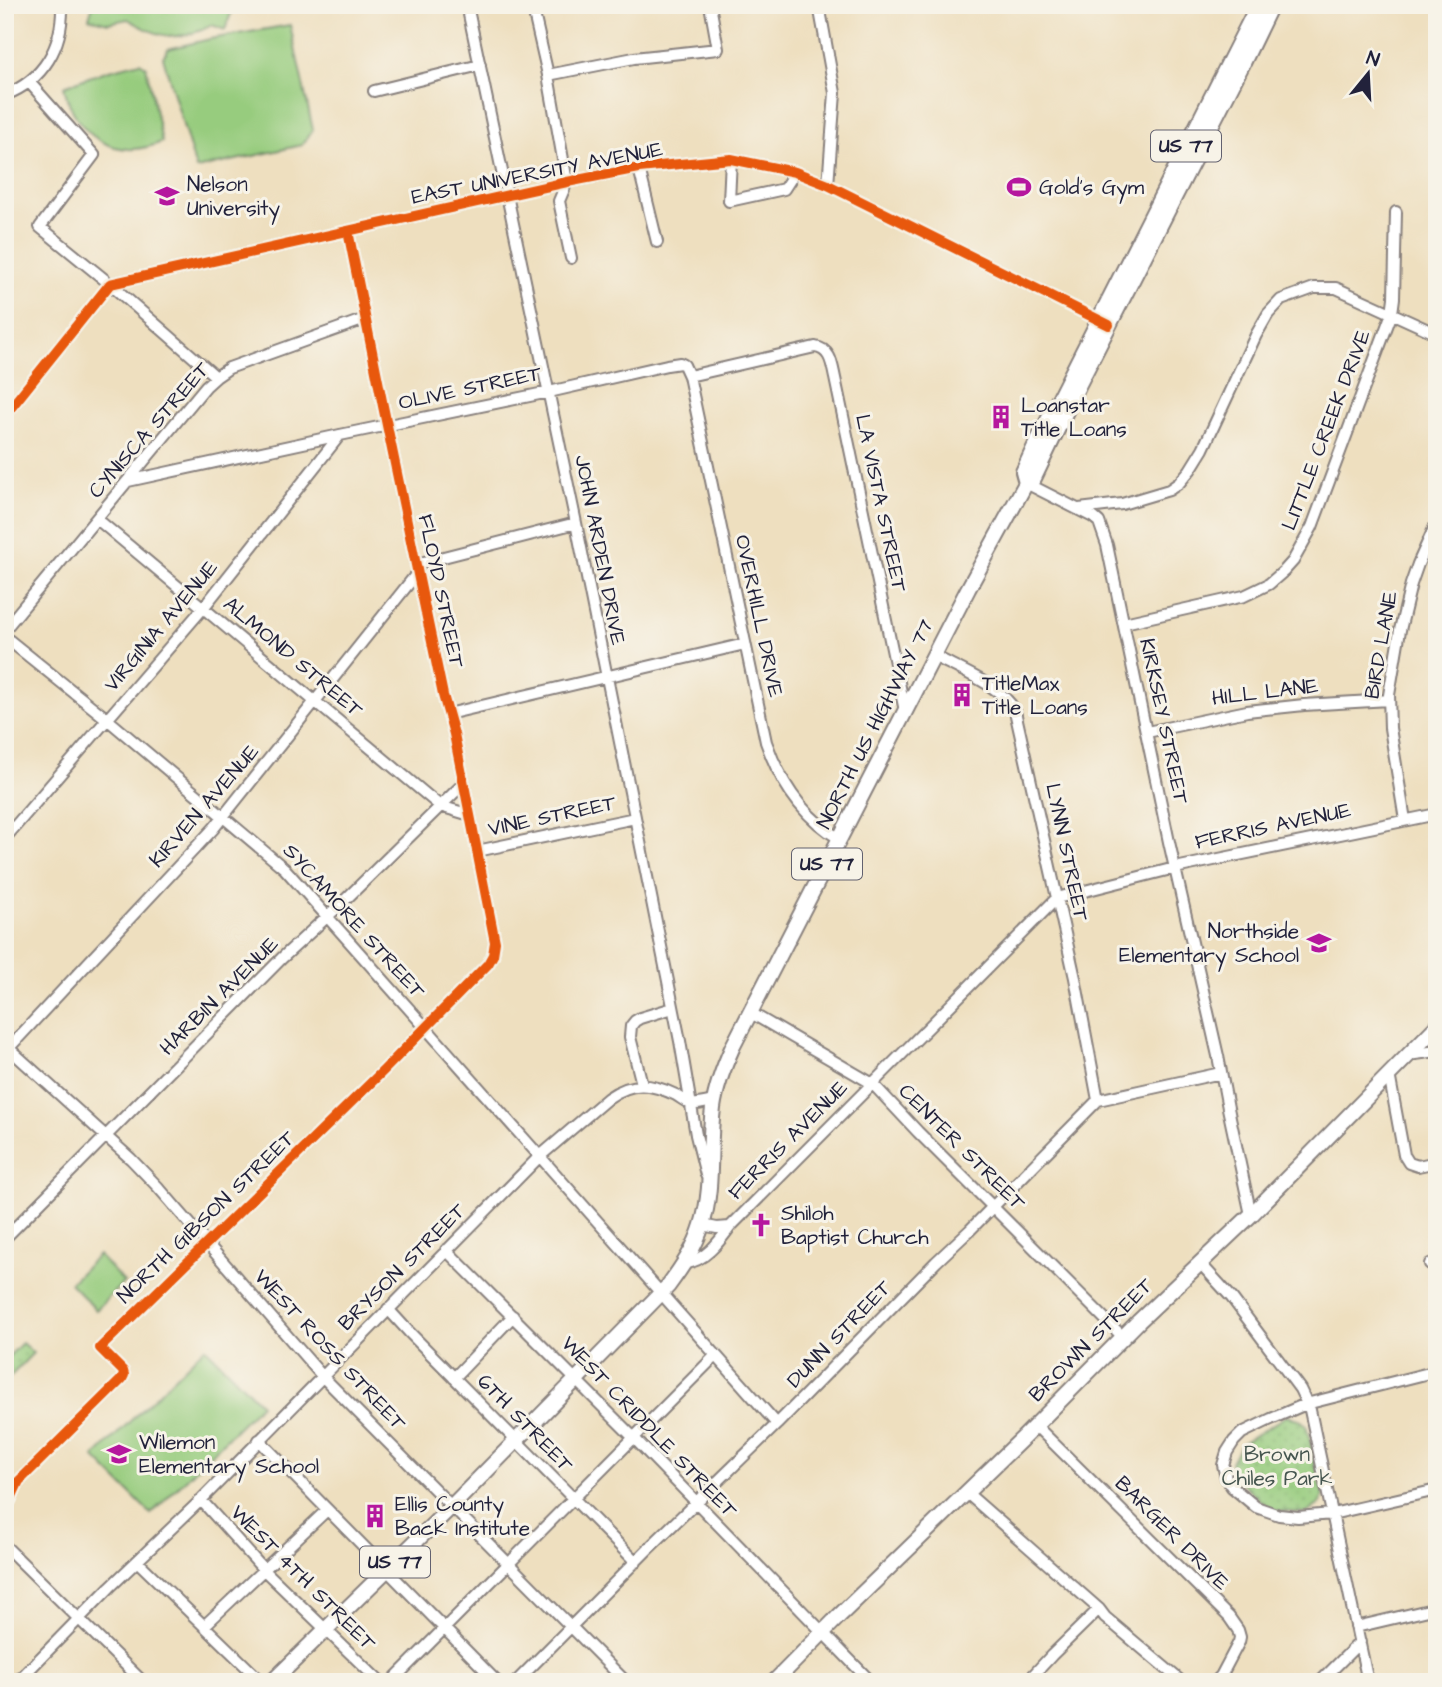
<svg xmlns="http://www.w3.org/2000/svg" width="1442" height="1687" font-family="'Architects Daughter',sans-serif">
	<style>
		.green { fill: url(#green-dots); stroke: #5c775c; stroke-width: 2 }
		.pitch { fill: #97cc7e; stroke: #5c775c; stroke-width: 2 }
		.lines { fill: none; stroke-linecap: round; stroke-linejoin: round }
		.minor-casing { stroke: #88807d; stroke-width: 14 }
		.major-casing { stroke: #88807d; stroke-width: 18 }
		.minor { stroke: #fff; stroke-width: 10 }
		.major { stroke: #fff; stroke-width: 14 }
		.cycleway-casing { stroke: #f7f3e8; stroke-width: 15 }
		.cycleway { stroke: #e8590c; stroke-width: 10 }
		.labels { text-anchor: middle; dominant-baseline: central; stroke-width: 6; stroke-linejoin: round; paint-order: stroke }
		.shield { fill: #f7f3e8; stroke: #62616f; stroke-width: 2 }
		.shield-label { font-size: 19px; font-weight: bold; fill: #22223b }
		.street-label { font-size: 21px; fill: #22223b; stroke: #f7f3e8 }
		.poi-label { font-size: 21px; fill: #22223b; stroke: #f7f3e8; text-anchor: start }
		.park-label { font-size: 21px; fill: #45554f; stroke: #f7f3e8 }
	</style>
	<defs>
		<pattern id="green-dots" width="8" height="8" patternUnits="userSpaceOnUse" patternTransform="scale(1.75)"><rect width="8" height="8" fill="#97cc7e"/><path d="M2 2h.1M6 6h.1" fill="none" stroke="#82af6e" stroke-width="1.8" stroke-linecap="round"/></pattern>
	</defs>
	<rect width="100%" height="100%" fill="#f7f3e8"/>
	<filter id="ink" filterUnits="userSpaceOnUse"><feTurbulence type="fractalNoise" baseFrequency=".0143" numOctaves="2"/><feDisplacementMap in="SourceGraphic" scale="14" xChannelSelector="R" yChannelSelector="G"/><feConvolveMatrix kernelMatrix="1 2 1 2 8 2 1 2 1" color-interpolation-filters="sRGB"/></filter>
	<filter id="wash" filterUnits="userSpaceOnUse"><feTurbulence type="fractalNoise" baseFrequency=".00686" numOctaves="4" result="noise"/><feDisplacementMap in="SourceGraphic" scale="28" xChannelSelector="R" yChannelSelector="G"/><feGaussianBlur stdDeviation="1.57" result="paint"/><feColorMatrix in="noise" values="0 0 0 0 0 0 0 0 0 0 0 0 0 0 0 0 0 1.4 0 .05"/><feComposite in="paint" operator="in"/></filter>
	<g filter="url(#wash)">
		<rect width="100%" height="100%" fill="#eedfbf"/>
		<path class="green" d="M22 1343 33 1353 5 1382V1360Z
			M1286 1416 1299 1419 1306 1425 1323 1495 1321 1503 1307 1513 1273 1511 1254 1495 1233 1473 1231 1462 1241 1444Z"/>
		<path class="pitch" d="M93 5H234L225 30 212 25C178 43 159 38 128 19L108 23 89 18Z
			M290 25 313 130 302 145 196 169 163 57 168 49 210 39Z
			M140 62 146 66 162 142C114 163 74 134 64 86L106 71Z
			M98 1255 124 1282 96 1310 70 1283Z
			M205 1347 261 1404 151 1514 94 1457Z"/>
	</g>
	<g filter="url(#ink)">
		<g class="lines">
			<g class="minor-casing">
				<path id="minor" d="M467 5 576 523 680 1041 696 1135 706 1175
					M532 5 548 75 567 182 559 201 571 258
					M819 5 835 93 828 185
					M548 75 634 58 718 49 710 5
					M29 82 94 155 40 227 110 284 216 377
					M374 91 480 65
					M5 95C44 80 63 46 62 5
					M731 159 729 201 784 189 795 172
					M639 168 657 242
					M689 376 815 347C831 349 832 365 835 378L905 711
					M5 415 110 284 567 182 639 168 731 159 795 172 828 185 1103 322
					M128 481 340 435 549 392 667 365 680 363 684 365 689 376 766 742C780 782 802 817 840 839
					M1026 483 1093 517 1099 522 1107 545 1169 842 1218 1056 1228 1108 1251 1215
					M1079 509 1122 504 1169 490 1179 483 1190 470 1203 449 1256 335 1268 314 1281 300 1314 288H1336L1437 334
					M97 519 440 806 470 815
					M416 564 576 523
					M1124 623 1244 596 1269 584 1284 571 1293 561 1312 527 1392 313 1394 298 1396 212
					M5 629 206 386 216 377 229 368 365 319
					M5 637 107 719 285 869 777 1424
					M934 656C960 670 1001 685 1015 711L1075 978 1098 1100
					M448 714 745 644
					M1147 732 1247 711 1304 705 1389 700
					M1405 820 1390 728 1389 695 1400 630 1411 584 1418 564 1437 522
					M5 838 204 607 340 435
					M477 851 635 818
					M751 1013 873 1084 918 1132 1123 1337
					M5 1045 131 1159 158 1187 323 1377 626 1682
					M5 1052 214 828 418 572
					M1408 1055 1437 1051
					M1389 1074 1404 1155 1409 1163 1418 1166 1437 1162
					M642 1084 630 1037 631 1026 635 1021 640 1018 673 1008
					M702 1225 717 1228 730 1227
					M5 1238 282 958 343 902 463 784
					M446 1250 634 1438 871 1682
					M685 1263C704 1262 719 1242 730 1227L1057 898 1175 868 1437 814
					M1200 1263 1232 1298 1300 1389 1310 1410 1368 1682
					M1430 1264 1437 1262
					M388 1309 409 1332 636 1562
					M1437 1371 1306 1404 1271 1419 1242 1433 1234 1441 1227 1452 1223 1465 1226 1478 1232 1487 1256 1507 1279 1515 1298 1517 1332 1514 1437 1490
					M454 1378 513 1316
					M1035 1425 1229 1617 1238 1630 1240 1637 1239 1642 1221 1676 1215 1682
					M259 1440 497 1682
					M967 1493 1099 1609 1105 1617 1182 1682
					M201 1500 265 1571 380 1682
					M5 1511 19 1481 122 1379 124 1375 123 1371 100 1348 384 1070 488 964 493 955 495 942 454 734 443 695 383 406 348 231
					M5 1546 143 1682
					M138 1562 262 1682
					M204 1626 327 1510
					M1356 1627 1437 1608
					M17 1682 110 1587 201 1500 539 1157 608 1098C632 1081 650 1083 676 1095 681 1098 686 1102 691 1104 698 1105 707 1102 714 1101
					M391 1682 716 1355
					M516 1682 649 1548 777 1424 936 1262 970 1230 1098 1100 1221 1073
					M1027 1682 1052 1655 1099 1609
					M1320 1682 1360 1642"/>
			</g>
			<g class="major-casing">
				<path id="major" d="M1026 483 1023 472 1035 446 1258 5
					M272 1682 451 1507 668 1286C682 1267 695 1248 702 1225 714 1187 708 1147 713 1108 716 1086 724 1066 733 1046L968 589 1026 483 1034 478 1078 386 1242 65 1271 5
					M774 1682 839 1616 1025 1436 1139 1321 1251 1215 1437 1026"/>
			</g>
			<use href="#minor" class="minor"/>
			<use href="#major" class="major"/>
			<g class="cycleway-casing">
				<path id="cycleway" d="M5 415 110 284 567 182 639 168 731 159 795 172 828 185 1109 325
					M5 1511 19 1481 122 1379 124 1375 123 1371 100 1348 384 1070 488 964 493 955 495 942 454 734 443 695 383 406 348 231"/>
			</g>
			<use href="#cycleway" class="cycleway"/>
		</g>
	</g>
	<defs>
		<g id="stadium-bare" transform="scale(1.89)"><path d="M0-5a6.5 5 0 1 0 0 10a6.5 5 0 1 0 0-10ZM-3.5-1.8h7v3.6h-7Z" fill="#b5179e" stroke="#f7f3e8" stroke-width="2.5" paint-order="stroke"/></g>
		<g id="university-bare" transform="scale(1.89)"><path d="M0-5L7-2L0 1L-7-2ZM-4 1L0 2.5L4 1V4Q0 6-4 4Z" fill="#b5179e" stroke="#f7f3e8" stroke-width="2.5" paint-order="stroke"/></g>
		<g id="building-bare" transform="scale(1.89)"><path d="M-4-6H4V6H1V3H-1V6H-4ZM-2.5-4.3h1.7v1.8h-1.7ZM.8-4.3h1.7v1.8H.8ZM-2.5-1h1.7V.8h-1.7ZM.8-1h1.7V.8H.8Z" fill="#b5179e" stroke="#f7f3e8" stroke-width="2.5" paint-order="stroke"/></g>
		<g id="school-bare" transform="scale(1.89)"><path d="M0-5L7-2L0 1L-7-2ZM-4 1L0 2.5L4 1V4Q0 6-4 4Z" fill="#b5179e" stroke="#f7f3e8" stroke-width="2.5" paint-order="stroke"/></g>
		<g id="church-bare" transform="scale(1.89)"><path d="M-1.2-6h2.4v3.5h3.3v2.4h-3.3V6h-2.4V-.1h-3.3v-2.4h3.3Z" fill="#b5179e" stroke="#f7f3e8" stroke-width="2.5" paint-order="stroke"/></g>
	</defs>
	<g fill-rule="evenodd">
		<use href="#stadium-bare" x="1019" y="187"/>
		<use href="#university-bare" x="167" y="196"/>
		<use href="#building-bare" x="1001" y="417"/>
		<use href="#building-bare" x="962" y="695"/>
		<use href="#school-bare" x="1319" y="943"/>
		<use href="#church-bare" x="761" y="1225"/>
		<use href="#school-bare" x="119" y="1454"/>
		<use href="#building-bare" x="375" y="1516"/>
	</g>
	<g class="labels">
		<g class="shield">
			<rect x="1151" y="130.5" width="70" height="31" rx="5"/>
			<rect x="792" y="848.5" width="70" height="31" rx="5"/>
			<rect x="360" y="1546.5" width="70" height="31" rx="5"/>
		</g>
		<g class="shield-label">
			<text x="1186" y="146">US 77</text>
			<text x="827" y="864">US 77</text>
			<text x="395" y="1562">US 77</text>
		</g>
		<g class="street-label">
			<text transform="translate(537 173) rotate(-11)">EAST UNIVERSITY AVENUE</text>
			<text transform="translate(470 388) rotate(-12)">OLIVE STREET</text>
			<text transform="translate(149 430) rotate(-49)">CYNISCA STREET</text>
			<text transform="translate(1326 430) rotate(-69)">LITTLE CREEK DRIVE</text>
			<text transform="translate(881 503) rotate(78)">LA VISTA STREET</text>
			<text transform="translate(600 550) rotate(79)">JOHN ARDEN DRIVE</text>
			<text transform="translate(441 591) rotate(78)">FLOYD STREET</text>
			<text transform="translate(759 616) rotate(78)">OVERHILL DRIVE</text>
			<text transform="translate(161 626) rotate(-50)">VIRGINIA AVENUE</text>
			<text transform="translate(1381 645) rotate(-80)">BIRD LANE</text>
			<text transform="translate(293 657) rotate(40)">ALMOND STREET</text>
			<text transform="translate(1265 692) rotate(-7)">HILL LANE</text>
			<text transform="translate(1164 721) rotate(78)">KIRKSEY STREET</text>
			<text transform="translate(875 724) rotate(-63)">NORTH US HIGHWAY 77</text>
			<text transform="translate(204 806) rotate(-49)">KIRVEN AVENUE</text>
			<text transform="translate(552 816) rotate(-12)">VINE STREET</text>
			<text transform="translate(1273 826) rotate(-12)">FERRIS AVENUE</text>
			<text transform="translate(1067 852) rotate(78)">LYNN STREET</text>
			<text transform="translate(354 921) rotate(48)">SYCAMORE STREET</text>
			<text transform="translate(219 996) rotate(-45)">HARBIN AVENUE</text>
			<text transform="translate(788 1140) rotate(-45)">FERRIS AVENUE</text>
			<text transform="translate(962 1147) rotate(45)">CENTER STREET</text>
			<text transform="translate(206 1217) rotate(-44)">NORTH GIBSON STREET</text>
			<text transform="translate(402 1267) rotate(-45)">BRYSON STREET</text>
			<text transform="translate(839 1334) rotate(-46)">DUNN STREET</text>
			<text transform="translate(1091 1340) rotate(-45)">BROWN STREET</text>
			<text transform="translate(330 1350) rotate(47)">WEST ROSS STREET</text>
			<text transform="translate(525 1423) rotate(46)">6TH STREET</text>
			<text transform="translate(649 1427) rotate(46)">WEST CRIDDLE STREET</text>
			<text transform="translate(1172 1533) rotate(45)">BARGER DRIVE</text>
			<text transform="translate(303 1578) rotate(45)">WEST 4TH STREET</text>
		</g>
		<g class="poi-label">
			<text x="187" y="184">Nelson<tspan x="187" dy="24">University</tspan></text>
			<text x="1039" y="187">Gold's Gym</text>
			<text x="1021" y="405">Loanstar<tspan x="1021" dy="24">Title Loans</tspan></text>
			<text x="982" y="683">TitleMax<tspan x="982" dy="24">Title Loans</tspan></text>
			<text x="1299" y="931" text-anchor="end">Northside<tspan x="1299" dy="24">Elementary School</tspan></text>
			<text x="781" y="1213">Shiloh<tspan x="781" dy="24">Baptist Church</tspan></text>
			<text x="139" y="1442">Wilemon<tspan x="139" dy="24">Elementary School</tspan></text>
			<text x="395" y="1504">Ellis County<tspan x="395" dy="24">Back Institute</tspan></text>
		</g>
		<g class="park-label">
			<text x="1277" y="1454">Brown<tspan x="1277" dy="24">Chiles Park</tspan></text>
		</g>
	</g>
	<rect width="1442" height="1687" fill="none" stroke="#f7f3e8" stroke-width="28"/>
	<g transform="translate(1368 74) rotate(18)" stroke="#f7f3e8" stroke-width="5" paint-order="stroke">
	<path d="M0-5L12 26L0 18L-12 26Z" fill="#22223b"/>
	<text y="-10" font-size="19" font-weight="bold" text-anchor="middle" fill="#22223b">N</text>
	</g>
</svg>
